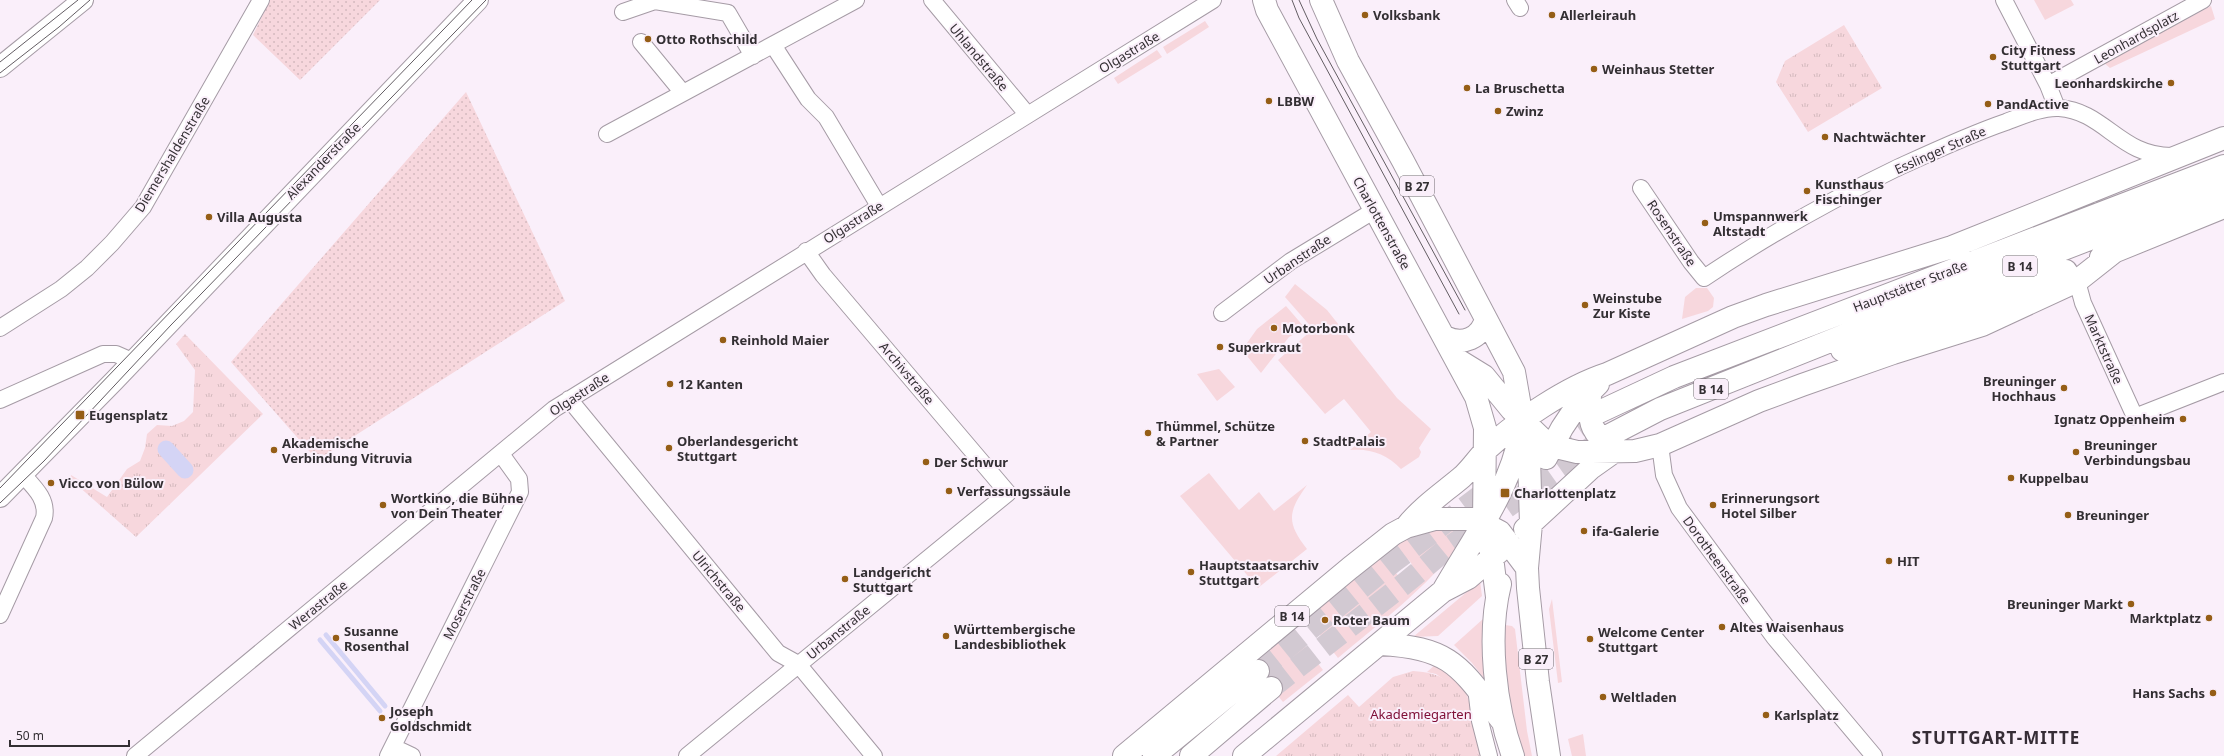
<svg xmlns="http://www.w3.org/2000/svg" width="2224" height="756" font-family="'Noto Sans',sans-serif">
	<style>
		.grass { fill: #f7d7dd; fill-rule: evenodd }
		.park { fill: url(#park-tufts) }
		.garden { fill: url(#garden-dots) }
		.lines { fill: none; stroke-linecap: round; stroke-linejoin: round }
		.stream { stroke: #d4d4f5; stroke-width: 5 }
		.canal { stroke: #d4d4f5; stroke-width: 17 }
		.primary-tunnel { stroke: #d2c9d2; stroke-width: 22; stroke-dasharray: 22 11; stroke-linecap: butt }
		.minor-casing { stroke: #a59ba5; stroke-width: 18 }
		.tertiary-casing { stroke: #a59ba5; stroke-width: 22 }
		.primary-casing { stroke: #a59ba5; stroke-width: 24 }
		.minor { stroke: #fff; stroke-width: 16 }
		.tertiary { stroke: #fff; stroke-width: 20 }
		.primary { stroke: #fff; stroke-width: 22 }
		.tram { stroke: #635d63; stroke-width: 1 }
		.poi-dot { fill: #955e16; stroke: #faeffa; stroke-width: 1.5 }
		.labels { text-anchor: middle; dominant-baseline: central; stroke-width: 4; stroke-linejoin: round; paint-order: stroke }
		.shield { fill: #faeffa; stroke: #6f696f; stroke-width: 1 }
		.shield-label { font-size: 12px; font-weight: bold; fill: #332f33 }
		.poi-label { font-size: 13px; font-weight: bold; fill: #332f33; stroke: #faeffa; text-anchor: start }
		.street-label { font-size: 13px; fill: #332f33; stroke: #faeffa }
		.park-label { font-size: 13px; fill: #801039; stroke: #faeffa }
		.district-label { font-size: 17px; font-weight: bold; letter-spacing: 1px; fill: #362d36; stroke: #faeffa }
	</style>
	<defs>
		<pattern id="park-tufts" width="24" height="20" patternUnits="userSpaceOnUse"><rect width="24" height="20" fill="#f7d7dd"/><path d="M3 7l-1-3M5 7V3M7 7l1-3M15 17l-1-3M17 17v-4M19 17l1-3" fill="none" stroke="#d4b9be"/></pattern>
		<pattern id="garden-dots" width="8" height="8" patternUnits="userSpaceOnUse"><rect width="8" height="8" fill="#f7d7dd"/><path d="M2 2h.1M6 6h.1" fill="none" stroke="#d4b9be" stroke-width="1.8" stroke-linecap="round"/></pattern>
	</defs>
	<rect width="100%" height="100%" fill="#faeffa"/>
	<path class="grass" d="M2034 0H2071L2074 5 2045 20Z
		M2211 6 2215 19 2110 68 2104 63Z
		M1205 21 1209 27 1167 54 1163 47Z
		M1157 50 1162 57 1118 84 1114 78Z
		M1295 284 1327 310 1397 398 1431 429 1419 448 1421 452 1419 457 1401 469C1387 454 1370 448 1350 450L1371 432 1344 399 1325 414 1278 360 1313 329 1285 297Z
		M1696 288H1707L1714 298 1713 307 1708 311 1682 319 1685 297Z
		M1286 306 1305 328 1289 337 1261 373 1242 350 1257 329Z
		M1219 369 1235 387 1217 401 1197 374Z
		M1209 473 1239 510 1259 492 1274 511 1307 485C1288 512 1286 522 1307 549L1258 588 1180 496Z
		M1452 527 1459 534 1460 544C1425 589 1381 622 1338 658L1303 613 1418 528ZM1398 556C1410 557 1414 564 1413 576L1404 583 1388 563Z
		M1480 581 1482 596 1438 636 1413 637Z
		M1552 599 1562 682 1558 683 1549 609Z
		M1483 619 1487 682 1472 663 1454 645Z
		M1505 625 1512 626 1515 629 1527 731 1532 756H1523L1506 691 1503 628Z
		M1289 626 1323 670 1283 702 1249 660Z
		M1436 664 1461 684 1467 695 1485 756H1479L1452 685 1436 674 1427 672Z
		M1583 734 1586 756H1572L1568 739Z"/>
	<path class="park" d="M1844 25 1882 88 1808 132 1776 82 1785 61Z
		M185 334 263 414 136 537 77 485 70 483 71 475 107 497 127 469 140 461 145 448 147 434 157 425 172 426 184 421 193 412 195 370 176 344Z
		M1413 671C1470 674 1464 714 1479 756H1276L1348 695 1359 707 1393 677Z"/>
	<path class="garden" d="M270 0H380L300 80 253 35Z
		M466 92 565 301 317 460 231 362Z"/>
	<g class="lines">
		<path class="stream" d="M326 635 385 706
			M320 640 380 711"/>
		<path class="canal" d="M166 449 185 470"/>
		<path class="primary-tunnel" d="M1550 445 1599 412
			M1258 671 1393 562 1496 484
			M1271 688 1404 584 1444 551 1595 445"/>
		<g class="minor-casing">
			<path id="minor" d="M932 0 1027 114
				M1515 0 1520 8
				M2004 0 2048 85 2057 108
				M623 12 655 1 728 13 753 56
				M641 42 683 93
				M773 45 808 99 826 117 879 206
				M2048 85 2203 0
				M607 134 856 0
				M1641 188 1691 262 1704 278C1765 237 1829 201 1895 169 1932 152 1968 135 2006 122 2022 116 2042 107 2059 108 2105 111 2120 157 2173 156
				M2077 281 2083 303 2135 417 2224 382
				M1222 313 1291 261 1375 210
				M0 328 61 289 87 268 112 243 143 207 261 0
				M569 399 778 653 798 664 874 756
				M0 400 103 354H116L132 361
				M1660 445 1664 475 1679 508 1774 637 1874 756
				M0 615 44 518C48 500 35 488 23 475
				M1476 688 1480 721 1489 756
				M393 747 412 756
				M135 756 554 409 1213 0
				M388 756 520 492 519 479 501 454
				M687 756 1008 493 823 275 806 251"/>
		</g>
		<g class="tertiary-casing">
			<path id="tertiary" d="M0 67 83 0
				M0 497 114 381 478 0"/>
		</g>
		<g class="primary-casing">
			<path id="primary" d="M1264 0 1267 10 1476 397 1485 428 1484 523 1492 557 1497 597
				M1321 0 1348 61 1403 161 1514 372 1529 458 1531 524 1527 568 1528 588 1538 682 1549 756
				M2101 257 2224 207
				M1445 337C1463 346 1481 338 1486 319
				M1842 350 1926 324 2066 271
				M1458 360 1484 376 1511 409 1541 438 1552 446 1577 452 1635 451 1660 445 1759 401 1802 385 1893 353 1982 325 2077 281 2115 251
				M1590 396C1588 425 1592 433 1615 451
				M1599 412 1674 377 2224 166
				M1608 436 1660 409 1968 286 2224 187
				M1546 458 1562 428 1578 404 1598 384
				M1406 527C1422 507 1443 493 1462 477 1471 469 1478 458 1487 449 1517 421 1567 387 1607 374L1733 317 1766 305 1952 247 2224 138
				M1525 529 1591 468 1615 451
				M1500 584C1487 636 1495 706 1513 756
				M1443 591C1472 540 1510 491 1521 431
				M1380 644C1453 648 1460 667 1502 721
				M1124 756 1350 568 1393 534 1406 527 1435 519H1475L1500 532 1527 568
				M1154 756 1258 671
				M1191 756 1271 688
				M1244 756 1443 591 1468 578 1501 550"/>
		</g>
		<use href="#minor" class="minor"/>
		<use href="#tertiary" class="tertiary"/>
		<use href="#primary" class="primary"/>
		<path class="tram" d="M1292 0 1299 18 1459 314
			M1299 0 1317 39 1465 310
			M0 62 78 0
			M0 73 59 27 90 0
			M0 488 472 0
			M0 503 44 461 171 325 486 0"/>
	</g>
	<g class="poi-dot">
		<circle cx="1365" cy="15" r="4"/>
		<circle cx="1552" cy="15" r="4"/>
		<circle cx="648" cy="39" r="4"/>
		<circle cx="1993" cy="57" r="4"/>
		<circle cx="1594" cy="69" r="4"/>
		<circle cx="2171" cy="83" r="4"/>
		<circle cx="1467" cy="88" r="4"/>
		<circle cx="1269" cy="101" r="4"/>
		<circle cx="1988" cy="104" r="4"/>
		<circle cx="1498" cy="111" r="4"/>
		<circle cx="1825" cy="137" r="4"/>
		<circle cx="1807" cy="191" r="4"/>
		<circle cx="209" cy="217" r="4"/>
		<circle cx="1705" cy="223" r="4"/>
		<circle cx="1585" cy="305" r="4"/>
		<circle cx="1274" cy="328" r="4"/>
		<circle cx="723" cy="340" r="4"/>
		<circle cx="1220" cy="347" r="4"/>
		<circle cx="670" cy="384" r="4"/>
		<circle cx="2064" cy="388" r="4"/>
		<rect x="75" y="410" width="10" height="10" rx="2"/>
		<circle cx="2183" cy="419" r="4"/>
		<circle cx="1148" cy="433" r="4"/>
		<circle cx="1305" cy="441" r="4"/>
		<circle cx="669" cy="448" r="4"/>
		<circle cx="274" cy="450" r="4"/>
		<circle cx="2076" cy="452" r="4"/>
		<circle cx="926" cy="462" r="4"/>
		<circle cx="2011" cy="478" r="4"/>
		<circle cx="51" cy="483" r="4"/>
		<circle cx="949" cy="491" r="4"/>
		<rect x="1500" y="488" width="10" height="10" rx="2"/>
		<circle cx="383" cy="505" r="4"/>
		<circle cx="1713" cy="505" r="4"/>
		<circle cx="2068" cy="515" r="4"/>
		<circle cx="1584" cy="531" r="4"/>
		<circle cx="1889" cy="561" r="4"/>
		<circle cx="1191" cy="572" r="4"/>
		<circle cx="845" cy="579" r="4"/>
		<circle cx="2131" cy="604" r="4"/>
		<circle cx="2209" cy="618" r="4"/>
		<circle cx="1325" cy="620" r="4"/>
		<circle cx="1722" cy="627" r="4"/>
		<circle cx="946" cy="636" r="4"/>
		<circle cx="336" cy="638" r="4"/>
		<circle cx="1590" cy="639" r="4"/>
		<circle cx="2213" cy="693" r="4"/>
		<circle cx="1603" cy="697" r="4"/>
		<circle cx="1766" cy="715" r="4"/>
		<circle cx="382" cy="718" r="4"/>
	</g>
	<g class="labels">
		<g class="shield">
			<rect x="1400" y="176" width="34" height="20" rx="3"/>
			<rect x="2003" y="256" width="34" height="20" rx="3"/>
			<rect x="1694" y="379" width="34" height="20" rx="3"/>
			<rect x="1275" y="606" width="34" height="20" rx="3"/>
			<rect x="1519" y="649" width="34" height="20" rx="3"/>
		</g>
		<g class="shield-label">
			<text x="1417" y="186">B 27</text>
			<text x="2020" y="266">B 14</text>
			<text x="1711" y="389">B 14</text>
			<text x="1292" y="616">B 14</text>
			<text x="1536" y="659">B 27</text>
		</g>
		<g class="poi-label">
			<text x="1373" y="15">Volksbank</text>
			<text x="1560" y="15">Allerleirauh</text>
			<text x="656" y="39">Otto Rothschild</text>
			<text x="2001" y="50">City Fitness<tspan x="2001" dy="15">Stuttgart</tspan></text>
			<text x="1602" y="69">Weinhaus Stetter</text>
			<text x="2163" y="83" text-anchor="end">Leonhardskirche</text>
			<text x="1475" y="88">La Bruschetta</text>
			<text x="1277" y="101">LBBW</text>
			<text x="1996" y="104">PandActive</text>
			<text x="1506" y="111">Zwinz</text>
			<text x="1833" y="137">Nachtwächter</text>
			<text x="1815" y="184">Kunsthaus<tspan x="1815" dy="15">Fischinger</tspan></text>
			<text x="1713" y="216">Umspannwerk<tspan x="1713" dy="15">Altstadt</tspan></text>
			<text x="217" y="217">Villa Augusta</text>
			<text x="1593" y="298">Weinstube<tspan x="1593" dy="15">Zur Kiste</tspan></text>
			<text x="1282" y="328">Motorbonk</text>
			<text x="731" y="340">Reinhold Maier</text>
			<text x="1228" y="347">Superkraut</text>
			<text x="2056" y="381" text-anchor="end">Breuninger<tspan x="2056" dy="15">Hochhaus</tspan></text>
			<text x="678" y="384">12 Kanten</text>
			<text x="89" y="415">Eugensplatz</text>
			<text x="2175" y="419" text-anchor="end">Ignatz Oppenheim</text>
			<text x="1156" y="426">Thümmel, Schütze<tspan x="1156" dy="15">&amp; Partner</tspan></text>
			<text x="677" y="441">Oberlandesgericht<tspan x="677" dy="15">Stuttgart</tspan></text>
			<text x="1313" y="441">StadtPalais</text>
			<text x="282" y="443">Akademische<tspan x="282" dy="15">Verbindung Vitruvia</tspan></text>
			<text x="2084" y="445">Breuninger<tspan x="2084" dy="15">Verbindungsbau</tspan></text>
			<text x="934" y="462">Der Schwur</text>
			<text x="2019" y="478">Kuppelbau</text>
			<text x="59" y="483">Vicco von Bülow</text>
			<text x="957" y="491">Verfassungssäule</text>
			<text x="1514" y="493">Charlottenplatz</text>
			<text x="391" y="498">Wortkino, die Bühne<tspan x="391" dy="15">von Dein Theater</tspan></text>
			<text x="1721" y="498">Erinnerungsort<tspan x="1721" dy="15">Hotel Silber</tspan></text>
			<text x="2076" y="515">Breuninger</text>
			<text x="1592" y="531">ifa-Galerie</text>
			<text x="1897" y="561">HIT</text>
			<text x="1199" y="565">Hauptstaatsarchiv<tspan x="1199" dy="15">Stuttgart</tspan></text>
			<text x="853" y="572">Landgericht<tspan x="853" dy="15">Stuttgart</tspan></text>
			<text x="2123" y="604" text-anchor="end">Breuninger Markt</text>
			<text x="2201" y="618" text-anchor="end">Marktplatz</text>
			<text x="1333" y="620">Roter Baum</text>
			<text x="1730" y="627">Altes Waisenhaus</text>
			<text x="954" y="629">Württembergische<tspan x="954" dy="15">Landesbibliothek</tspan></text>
			<text x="344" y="631">Susanne<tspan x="344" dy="15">Rosenthal</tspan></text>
			<text x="1598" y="632">Welcome Center<tspan x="1598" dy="15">Stuttgart</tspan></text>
			<text x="2205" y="693" text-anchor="end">Hans Sachs</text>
			<text x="1611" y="697">Weltladen</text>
			<text x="390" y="711">Joseph<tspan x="390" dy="15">Goldschmidt</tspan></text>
			<text x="1774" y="715">Karlsplatz</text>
		</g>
		<g class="street-label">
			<text transform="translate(2136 37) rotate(-29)">Leonhardsplatz</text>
			<text transform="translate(1129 52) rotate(-31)">Olgastraße</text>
			<text transform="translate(979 57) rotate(50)">Uhlandstraße</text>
			<text transform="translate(1940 150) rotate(-24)">Esslinger Straße</text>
			<text transform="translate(172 154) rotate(-59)">Diemershaldenstraße</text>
			<text transform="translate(323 161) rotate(-46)">Alexanderstraße</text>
			<text transform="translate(853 222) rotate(-32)">Olgastraße</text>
			<text transform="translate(1382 223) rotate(61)">Charlottenstraße</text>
			<text transform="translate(1672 233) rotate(56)">Rosenstraße</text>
			<text transform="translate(1297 259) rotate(-34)">Urbanstraße</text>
			<text transform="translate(1910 286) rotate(-21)">Hauptstätter Straße</text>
			<text transform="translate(2104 349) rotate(66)">Marktstraße</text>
			<text transform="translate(907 373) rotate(50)">Archivstraße</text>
			<text transform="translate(579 394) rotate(-33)">Olgastraße</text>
			<text transform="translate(1717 560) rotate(54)">Dorotheenstraße</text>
			<text transform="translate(719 581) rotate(50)">Ulrichstraße</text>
			<text transform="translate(464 604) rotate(-63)">Moserstraße</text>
			<text transform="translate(318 605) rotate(-39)">Werastraße</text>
			<text transform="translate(838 632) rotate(-39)">Urbanstraße</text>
		</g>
		<g class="park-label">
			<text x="1421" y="714">Akademiegarten</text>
		</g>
		<g class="district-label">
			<text x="1996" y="737">STUTTGART-MITTE</text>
		</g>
	</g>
	<path d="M10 740v6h119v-6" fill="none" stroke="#332f33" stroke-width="2"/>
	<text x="16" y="740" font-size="12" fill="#332f33" stroke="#faeffa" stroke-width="3" paint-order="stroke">50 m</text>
</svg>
